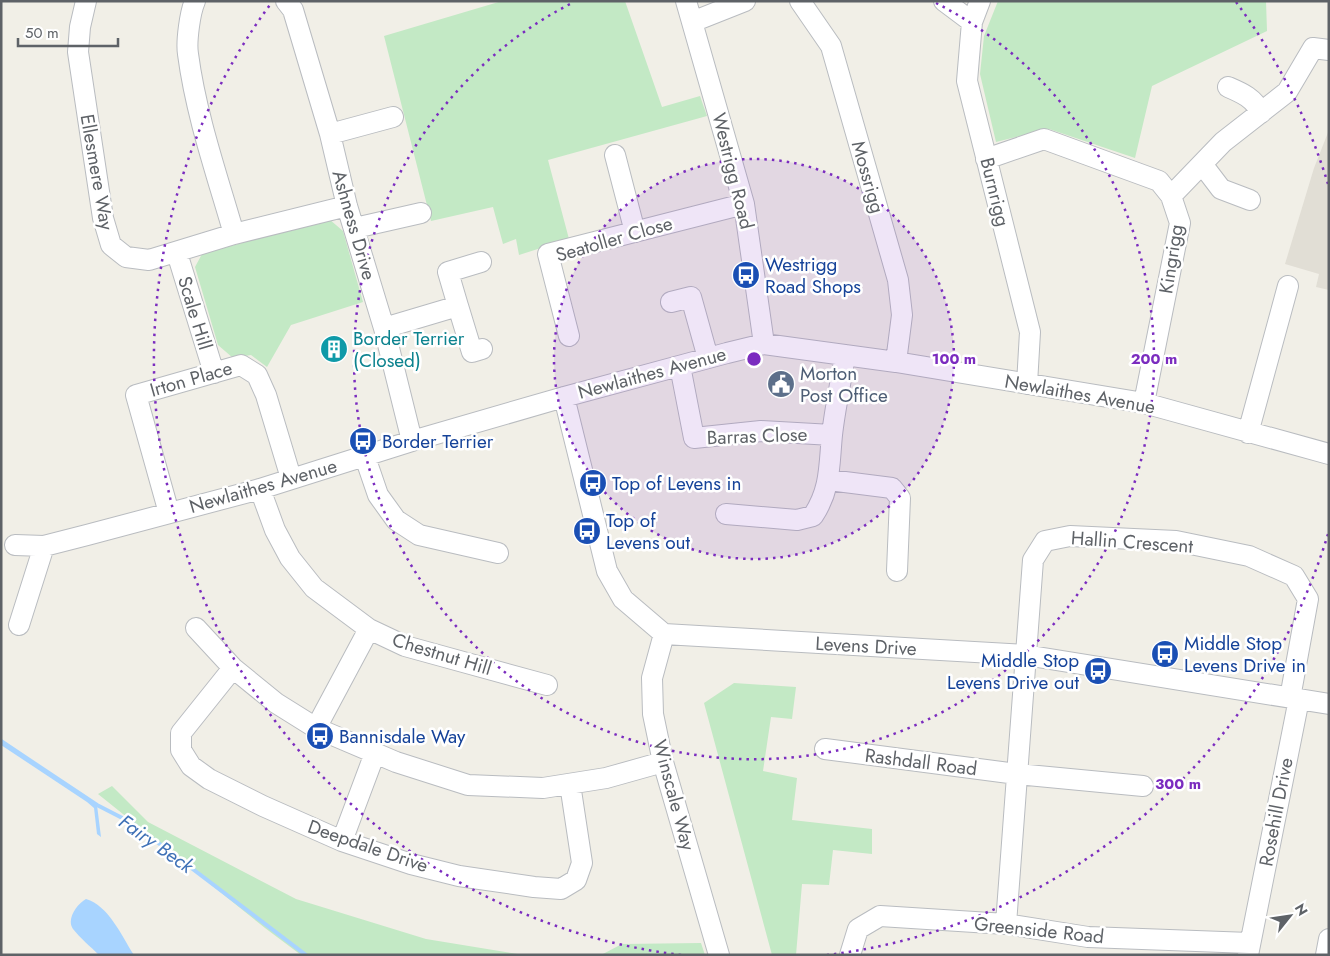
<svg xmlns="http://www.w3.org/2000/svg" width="1330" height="956" font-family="Jost,sans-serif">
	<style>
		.education { fill: #e1ded5 }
		.green { fill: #c3e9c5 }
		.water { fill: #a8d4ff }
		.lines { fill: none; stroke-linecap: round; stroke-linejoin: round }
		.stream { stroke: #a8d4ff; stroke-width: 4 }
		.minor-casing { stroke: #b9bcc0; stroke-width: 22 }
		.minor { stroke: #fff; stroke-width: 20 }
		.ring { fill: none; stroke: #7b2cbf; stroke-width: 2.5; stroke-dasharray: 2.5 5 }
		.labels { text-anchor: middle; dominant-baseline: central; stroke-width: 5; stroke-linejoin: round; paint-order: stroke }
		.street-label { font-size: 19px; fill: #5e6267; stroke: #fff }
		.transit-label { font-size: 19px; fill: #164399; stroke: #fff; text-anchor: start }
		.culture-label { font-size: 19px; fill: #0d838f; stroke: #fff; text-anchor: start }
		.service-label { font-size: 19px; fill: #4e5e75; stroke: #fff; text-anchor: start }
		.water-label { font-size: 20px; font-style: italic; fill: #4072b7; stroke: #fff }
		.centre { fill: #7b2cbf; stroke: #fff; stroke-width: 2.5 }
		.ring-label { font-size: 15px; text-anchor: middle; font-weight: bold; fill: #7b2cbf; stroke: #fff; stroke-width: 5; stroke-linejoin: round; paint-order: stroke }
	</style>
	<rect width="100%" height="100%" fill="#f1efe7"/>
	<path class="education" d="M1329 130V290L1316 287 1319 274 1285 264 1314 168Z"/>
	<path class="green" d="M502 1H625L662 107 700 96 707 116 548 160 569 239 519 255 516 239 503 244 493 207 431 221 384 36Z
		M998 1H1266L1267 31 1152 86 1135 158 1049 129 996 142 980 74 984 36Z
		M329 219 343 231 363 302 291 325 267 367 251 355 233 358 218 345 195 267 202 254Z
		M734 683 796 687 792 719 771 717 763 771 797 778 792 820 872 829V854L833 850 829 885 802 884 796 955H772L704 703Z
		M112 786 148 822 296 899 426 939 524 955H301L265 928 98 794Z
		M701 943 705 955H601L622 944Z"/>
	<path class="water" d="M1 741 97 805 101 837 97 834 94 808 87 802 1 745Z
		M86 899C109 906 121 935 134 955H99C91 947 80 938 73 929 66 919 77 904 86 899Z"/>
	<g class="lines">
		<path class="stream" d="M1 741 97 805 132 823 306 955"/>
		<g class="minor-casing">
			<path id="minor" d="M86 1 80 27 78 52 103 218 111 245 126 257 149 260 234 234 347 206
				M195 1C190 12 186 42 188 54 196 115 217 175 234 234
				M286 1 293 10 330 134 347 206 384 328 412 441
				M686 1 744 204 764 344
				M800 1 831 46 898 280 902 315 896 362
				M944 1 972 22
				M980 1 972 22 967 81 1030 332 1027 384
				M692 22 745 1
				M1228 87C1242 93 1254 98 1261 113
				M330 134 393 117
				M615 155 635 232
				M986 159 1044 139 1159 181 1171 196 1180 223 1144 403
				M1202 164 1221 189 1250 200
				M1171 196 1223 142 1287 92 1313 48 1329 50
				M355 228 421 213
				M177 253 214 373
				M671 302 691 297 708 358
				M458 306 472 352 482 349
				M384 328 458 306 448 272 481 262
				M569 336 548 254 744 204
				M680 366 694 438 761 431 832 435
				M564 397 607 571 623 599 664 634 1025 655 1329 704
				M1248 433 1288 286
				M365 457 378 495 396 520 419 535 498 553
				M829 480 892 488 900 498 897 571
				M260 489 275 530 290 558 314 588 369 629 405 646 547 685
				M169 513 136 395 241 365 257 375 266 395 291 478
				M726 514 797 520 813 516C831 489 829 465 832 435 835 408 841 382 845 355
				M15 545 44 546 87 535 260 489 412 441 564 397 727 353 764 344 896 362 1144 403 1329 454
				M19 625 44 546
				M196 628 233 668 276 703 316 728 396 762 468 785 543 788 606 778 663 762
				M664 634 652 678 653 714 663 762 719 955
				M233 668 181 733V750L191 766 209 779 263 806 342 841 411 864 459 876 534 887 561 889 576 880 582 863 570 784
				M316 728 369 629
				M825 749 1017 774 1143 786
				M342 841 375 753
				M1006 924 1033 560 1045 541 1070 536 1176 541 1249 556 1294 576 1308 599 1290 698
				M850 955 858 929 880 916 1006 924 1088 937 1250 943
				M1248 955 1299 699
				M1326 955 1329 939"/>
		</g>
		<use href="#minor" class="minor"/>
	</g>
	<circle cx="754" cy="359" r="200" fill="#7b2cbf" fill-opacity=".12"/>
	<g class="ring">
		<circle cx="754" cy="359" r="200"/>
		<path d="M936 3A400 400 0 1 1 572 3"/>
		<path d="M1328 534A600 600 0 0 1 827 955M681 955A600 600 0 0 1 272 2M1236 2A600 600 0 0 1 1328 184"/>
	</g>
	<defs>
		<g id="bus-disc" transform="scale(1.4375)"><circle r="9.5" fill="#1a4fb4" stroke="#fff"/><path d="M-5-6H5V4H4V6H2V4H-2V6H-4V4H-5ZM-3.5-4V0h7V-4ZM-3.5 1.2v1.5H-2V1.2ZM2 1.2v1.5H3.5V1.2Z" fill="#fff"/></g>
		<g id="building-disc" transform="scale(1.4375)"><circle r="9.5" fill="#0f9aa8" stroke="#fff"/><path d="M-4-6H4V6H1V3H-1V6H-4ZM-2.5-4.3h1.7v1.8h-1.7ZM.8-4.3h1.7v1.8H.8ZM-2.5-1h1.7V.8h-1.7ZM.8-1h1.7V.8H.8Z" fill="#fff"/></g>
		<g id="civic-disc" transform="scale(1.4375)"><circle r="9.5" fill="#5c6f8a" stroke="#fff"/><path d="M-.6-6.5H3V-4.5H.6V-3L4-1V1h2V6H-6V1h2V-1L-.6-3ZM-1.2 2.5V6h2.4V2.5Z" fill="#fff"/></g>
	</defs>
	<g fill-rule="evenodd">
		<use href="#bus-disc" x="746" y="275"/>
		<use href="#building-disc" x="334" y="349"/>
		<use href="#civic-disc" x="781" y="384"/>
		<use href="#bus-disc" x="363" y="441"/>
		<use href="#bus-disc" x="593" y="483"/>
		<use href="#bus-disc" x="587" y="531"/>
		<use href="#bus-disc" x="1165" y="654"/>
		<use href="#bus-disc" x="1098" y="671"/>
		<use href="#bus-disc" x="320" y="736"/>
	</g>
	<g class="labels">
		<g class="street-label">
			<text transform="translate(733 171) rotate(76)">Westrigg Road</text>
			<text transform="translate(97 172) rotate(80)">Ellesmere Way</text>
			<text transform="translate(868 177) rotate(74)">Mossrigg</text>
			<text transform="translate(995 192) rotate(76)">Burnrigg</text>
			<text transform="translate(354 225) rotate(74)">Ashness Drive</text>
			<text transform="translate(614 239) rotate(-16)">Seatoller Close</text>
			<text transform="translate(1171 259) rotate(-81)">Kingrigg</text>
			<text transform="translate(195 313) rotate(73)">Scale Hill</text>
			<text transform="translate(652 373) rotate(-15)">Newlaithes Avenue</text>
			<text transform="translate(191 379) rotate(-16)">Irton Place</text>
			<text transform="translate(1080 394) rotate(10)">Newlaithes Avenue</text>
			<text transform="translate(757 436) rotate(-2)">Barras Close</text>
			<text transform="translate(263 486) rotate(-16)">Newlaithes Avenue</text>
			<text transform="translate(1132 542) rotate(4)">Hallin Crescent</text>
			<text transform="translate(866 646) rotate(3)">Levens Drive</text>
			<text transform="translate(442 654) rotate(17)">Chestnut Hill</text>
			<text transform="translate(921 762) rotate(7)">Rashdall Road</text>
			<text transform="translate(674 795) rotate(75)">Winscale Way</text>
			<text transform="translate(1276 812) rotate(-79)">Rosehill Drive</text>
			<text transform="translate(368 846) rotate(19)">Deepdale Drive</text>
			<text transform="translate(1039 930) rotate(6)">Greenside Road</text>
		</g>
		<g class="transit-label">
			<text x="765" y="264">Westrigg<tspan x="765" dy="22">Road Shops</tspan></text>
			<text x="382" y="441">Border Terrier</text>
			<text x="612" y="483">Top of Levens in</text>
			<text x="606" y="520">Top of<tspan x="606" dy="22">Levens out</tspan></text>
			<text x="1184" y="643">Middle Stop<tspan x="1184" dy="22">Levens Drive in</tspan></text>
			<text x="1079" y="660" text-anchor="end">Middle Stop<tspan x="1079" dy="22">Levens Drive out</tspan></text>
			<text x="339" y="736">Bannisdale Way</text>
		</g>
		<g class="culture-label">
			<text x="353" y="338">Border Terrier<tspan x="353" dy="22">(Closed)</tspan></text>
		</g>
		<g class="service-label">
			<text x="800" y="373">Morton<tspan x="800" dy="22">Post Office</tspan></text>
		</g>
		<g class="water-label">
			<text transform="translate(156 844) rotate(35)">Fairy Beck</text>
		</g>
	</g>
	<circle cx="754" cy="359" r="8" class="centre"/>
	<g class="ring-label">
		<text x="954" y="364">100 m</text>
		<text x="1154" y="364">200 m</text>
		<text x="1178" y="789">300 m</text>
	</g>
	<rect width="1330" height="956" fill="none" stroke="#5e6267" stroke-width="5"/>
	<g transform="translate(1290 916) rotate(60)" stroke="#ffffff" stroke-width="4" paint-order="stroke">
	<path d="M0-4L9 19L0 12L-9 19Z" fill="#5e6267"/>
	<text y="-8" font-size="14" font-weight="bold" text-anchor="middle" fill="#5e6267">N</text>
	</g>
	<path d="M18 38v8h100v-8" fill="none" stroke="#5e6267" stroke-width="2.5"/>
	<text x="25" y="38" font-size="15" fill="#5e6267" stroke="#ffffff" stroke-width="4" paint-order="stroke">50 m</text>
</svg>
